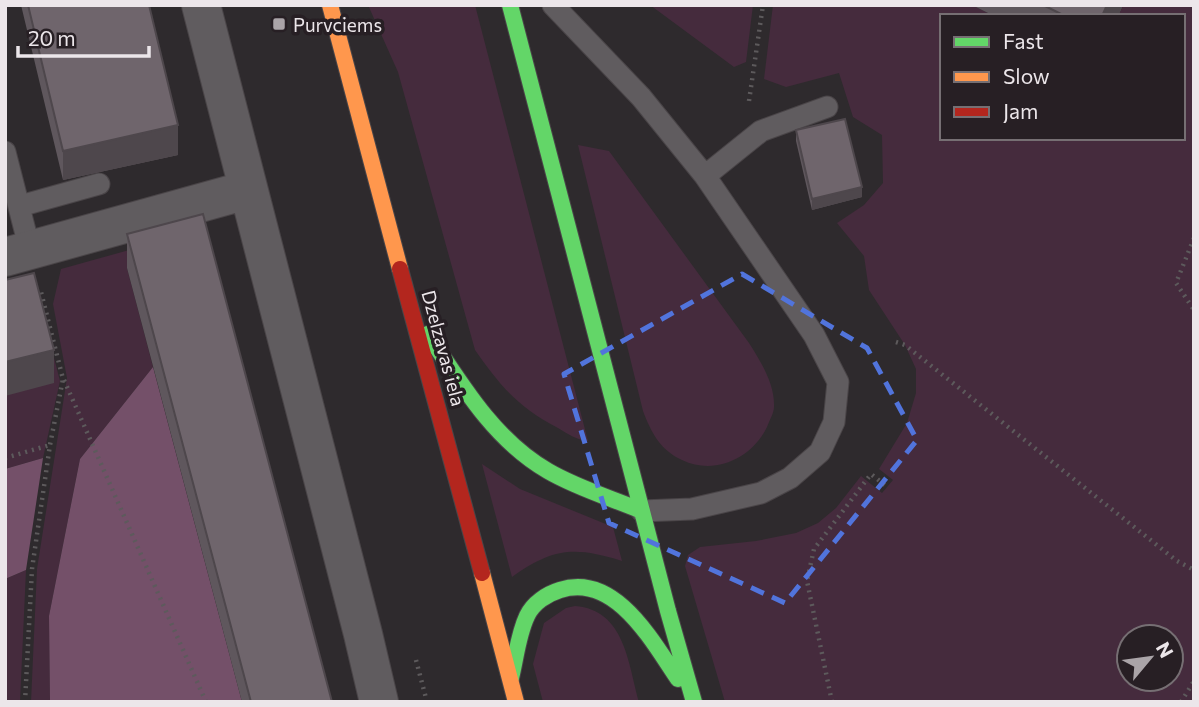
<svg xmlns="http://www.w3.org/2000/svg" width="1199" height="707" font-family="Commissioner,sans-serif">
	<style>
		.green { fill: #452b3d; fill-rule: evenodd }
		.forest { fill: #745069 }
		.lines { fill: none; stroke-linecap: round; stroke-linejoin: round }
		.lane-casing { stroke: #4a4548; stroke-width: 23 }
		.street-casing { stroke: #4a4548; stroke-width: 40 }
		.fast-casing { stroke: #4a4548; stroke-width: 18 }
		.slow-casing { stroke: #4a4548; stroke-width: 18 }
		.jam-casing { stroke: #4a4548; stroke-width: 18 }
		.path { stroke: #5d5a5c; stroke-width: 4.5; stroke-dasharray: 2 5; stroke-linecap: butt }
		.lane { stroke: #605c5f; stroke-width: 21 }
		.street { stroke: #605c5f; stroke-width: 38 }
		.fast { stroke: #63d668; stroke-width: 16 }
		.slow { stroke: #ff974d; stroke-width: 16 }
		.jam { stroke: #b3261e; stroke-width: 16 }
		.wall { fill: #5f575d }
		.shaded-wall { fill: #4e474c }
		.building { fill: #6f656c; stroke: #4e474c; stroke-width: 2 }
		.marked { fill: none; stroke: #5174dc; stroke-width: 5; stroke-dasharray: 14 9; stroke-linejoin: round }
		.poi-dot { fill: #aaa4a8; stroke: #271f24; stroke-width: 2.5 }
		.labels { text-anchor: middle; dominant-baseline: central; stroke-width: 7; stroke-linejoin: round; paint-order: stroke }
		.poi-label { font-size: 19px; fill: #ece6ea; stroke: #271f24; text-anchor: start }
		.street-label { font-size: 19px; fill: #ece6ea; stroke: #271f24 }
	</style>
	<rect width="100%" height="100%" fill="#2e2a2d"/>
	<path class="green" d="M368 5H475L588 441C577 440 568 434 558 428 518 407 501 387 475 350L398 72Z
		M650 5H753L746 62 734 67Z
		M773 5H972L994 16H942V138H1183V16H1118L1123 5H1194V702H725L685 566 688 555 700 547 756 541 796 533 818 523 836 508 861 476 882 493 893 480 879 469 907 423 916 393V369L905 345 869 290 864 256 837 223 864 205 883 183 882 135 853 117 839 73 786 87 764 79ZM1129 637H1171V679H1129Z
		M578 145 609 151 749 343C761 362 775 384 774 407 774 413 769 421 767 427 752 458 715 476 682 460 660 450 651 432 643 411Z
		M140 247 127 268 153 367 80 459 49 616 50 702H31L37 569 67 378 53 304 61 269Z
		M40 304 60 381 43 458 5 469V396Z
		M482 464 520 489 613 527 622 561C574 546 553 548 512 577Z
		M26 570 20 702H5V579Z
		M575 606C625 610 628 663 639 702H543L533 664 544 623 566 608Z"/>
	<path class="forest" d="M153 367 242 702H50L49 616 80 459Z
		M43 458 26 570 5 579V469Z"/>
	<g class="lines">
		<g class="lane-casing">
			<path id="lane" d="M553 5 641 97 705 176 814 335 838 382 834 422 820 452 790 478 761 493 692 509 642 511
				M5 152 30 250
				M705 176 761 131 827 107
				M20 206 99 184"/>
		</g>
		<g class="street-casing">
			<path id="street" d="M201 5 363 634 379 702
				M5 257 247 190"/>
		</g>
		<g class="fast-casing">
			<path id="fast" d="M510 5 668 611 694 702
				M428 334C461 384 494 440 548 471 577 488 611 498 642 511
				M511 678C516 658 518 635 527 616 533 603 547 594 560 590 615 572 652 641 678 679"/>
		</g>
		<g class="slow-casing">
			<path id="slow" d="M330 5 400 269
				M482 573 516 702"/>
		</g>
		<g class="jam-casing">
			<path id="jam" d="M400 269 482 573"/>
		</g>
		<path class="path" d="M749 101 763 5
			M1194 238 1176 283 1194 310
			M896 342 905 345 1177 561 1194 570
			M64 380 206 702
			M5 458 50 445
			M416 660 427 702
			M25 702 32 569 50 445 63 379 40 288
			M832 702 807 581 814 549 871 474 887 487
			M1181 702 1194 681"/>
		<use href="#lane" class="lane"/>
		<use href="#street" class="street"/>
		<use href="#fast" class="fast"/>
		<use href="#slow" class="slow"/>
		<use href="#jam" class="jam"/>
	</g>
	<path class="wall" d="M21 5H149L178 155 63 180Z
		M972 5H1123L1118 16H994Z
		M796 130 862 197 812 210 796 141Z
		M127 234 332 702H242L127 268Z"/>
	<path class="shaded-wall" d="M1107 5H1123L1118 16H1102Z
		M178 125V155L63 180V151Z
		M862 187V197L812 210V199Z
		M54 350V383L5 396V362Z"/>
	<path class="building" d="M28 5H149L178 125 63 151Z
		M1043 5H1107L1102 16H1065Z
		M845 119 862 187 812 199 796 130Z
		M203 214 332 702H251L127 234Z
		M34 273 54 350 5 362V280Z"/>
	<path class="marked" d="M742 274 867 348 917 440 785 603 609 523 564 374Z"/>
	<rect class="poi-dot" x="272" y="17" width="14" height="14" rx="3.5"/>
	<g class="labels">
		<g class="poi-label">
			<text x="293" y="24">Purvciems</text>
		</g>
		<g class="street-label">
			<text transform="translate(444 348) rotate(75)">Dzelzavas iela</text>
		</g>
	</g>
	<rect width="1199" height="707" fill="none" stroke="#ece6ea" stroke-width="14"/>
	<rect x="940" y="14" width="245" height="126" fill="#271f24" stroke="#766f73" stroke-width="2"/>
	<rect x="954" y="37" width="35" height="10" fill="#63d668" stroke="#766f73" stroke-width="2"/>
	<text x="1003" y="49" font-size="21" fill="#ece6ea">Fast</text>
	<rect x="954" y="72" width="35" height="10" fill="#ff974d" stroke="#766f73" stroke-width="2"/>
	<text x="1003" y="84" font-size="21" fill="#ece6ea">Slow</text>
	<rect x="954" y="107" width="35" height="10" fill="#b3261e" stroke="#766f73" stroke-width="2"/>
	<text x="1003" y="119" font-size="21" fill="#ece6ea">Jam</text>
	<g transform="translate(1150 658) rotate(61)"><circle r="33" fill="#271f24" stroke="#766f73" stroke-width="2"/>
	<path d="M0-5L12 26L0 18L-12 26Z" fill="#aaa4a8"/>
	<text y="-10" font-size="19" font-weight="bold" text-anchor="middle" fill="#ece6ea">N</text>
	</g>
	<path d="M18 46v10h131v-10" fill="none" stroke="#ece6ea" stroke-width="3.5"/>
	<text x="28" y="46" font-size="21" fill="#ece6ea" stroke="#271f24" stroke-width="5" paint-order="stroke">20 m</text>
</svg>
